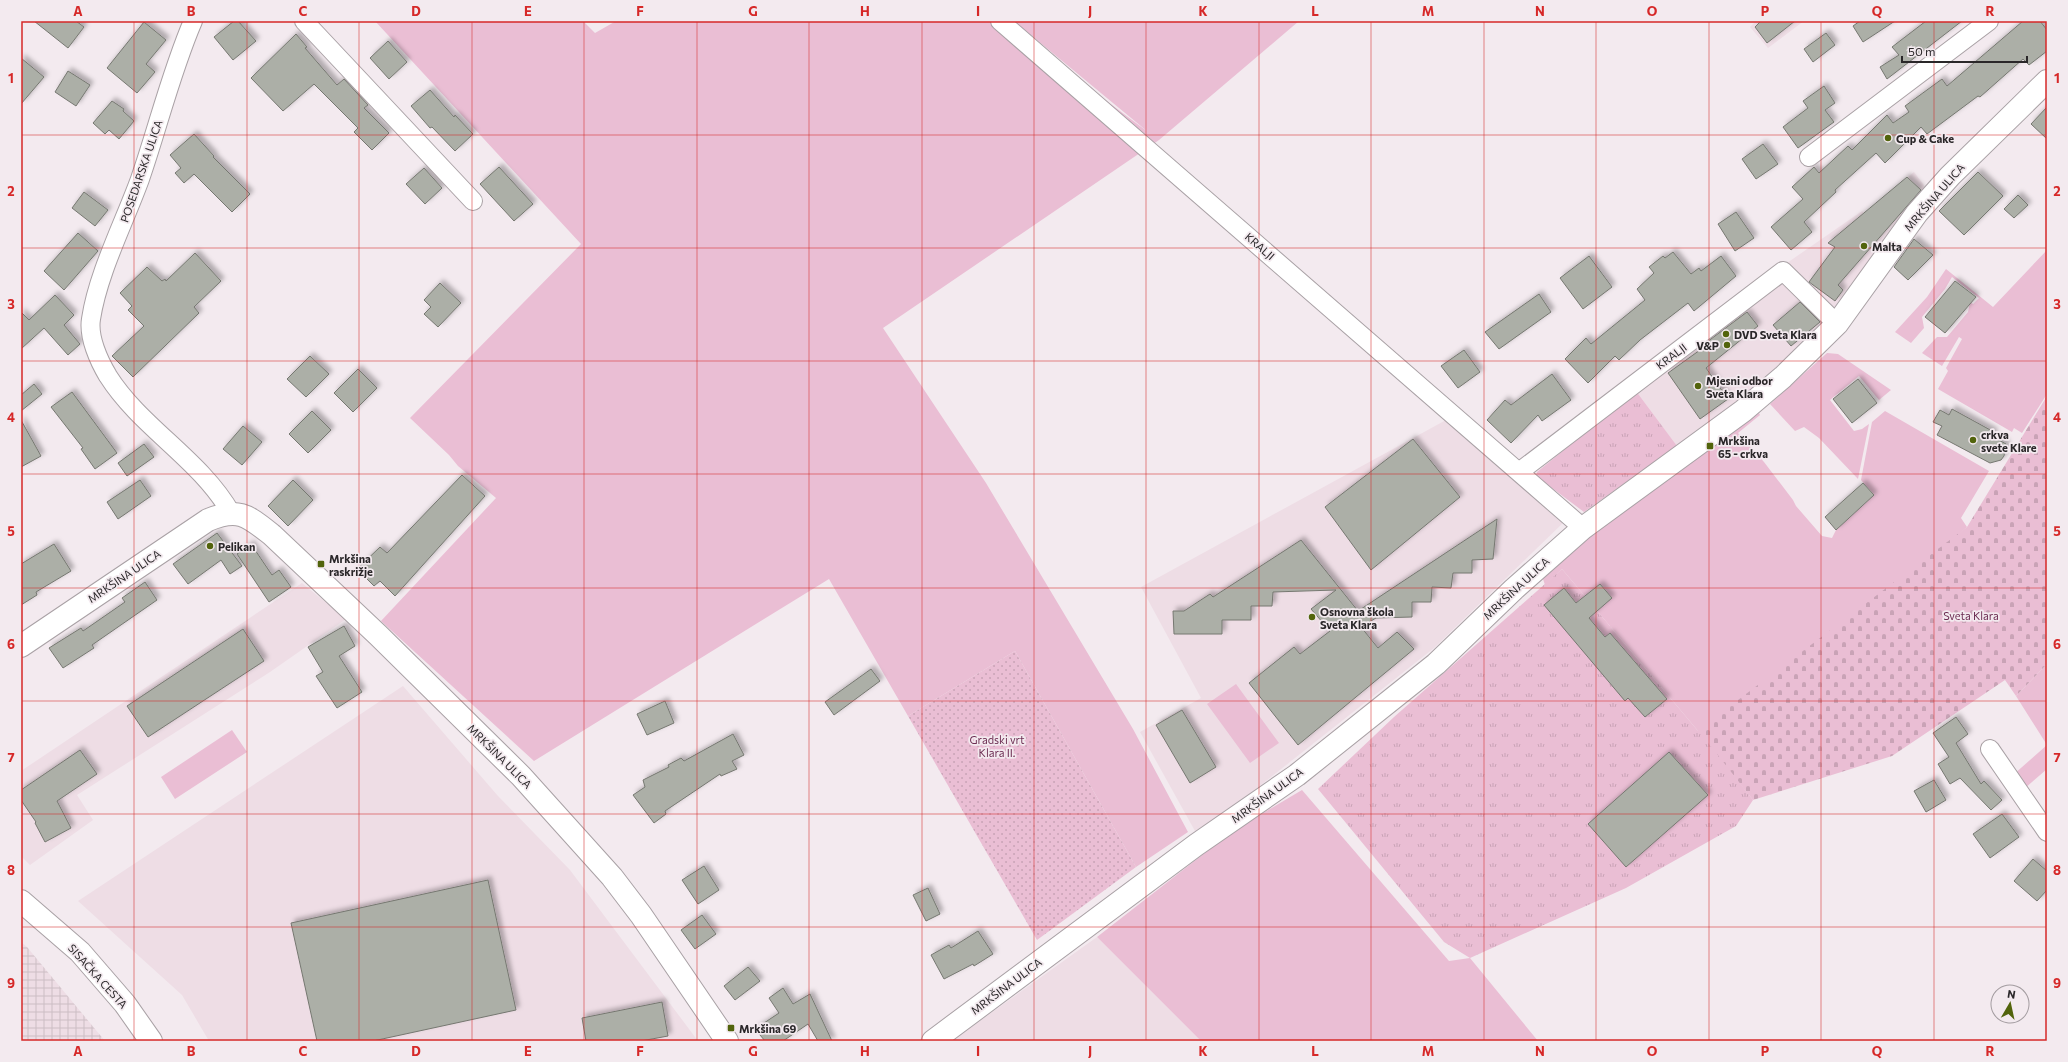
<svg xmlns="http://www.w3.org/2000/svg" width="2068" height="1062" font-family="Commissioner,sans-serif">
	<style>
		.built { fill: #eedde5 }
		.industrial { fill: url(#industrial-grid) }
		.grass { fill: #eabed4 }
		.cemetery { fill: url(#cemetery-stones) }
		.park { fill: url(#park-tufts) }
		.garden { fill: url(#garden-dots) }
		.building { fill: #acafa7; stroke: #767871; filter: url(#shadow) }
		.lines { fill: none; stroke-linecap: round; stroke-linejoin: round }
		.minor-casing { stroke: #a9a1a5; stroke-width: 20 }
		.tertiary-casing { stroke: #a9a1a5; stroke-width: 24 }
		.secondary-casing { stroke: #a9a1a5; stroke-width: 24 }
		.minor { stroke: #fff; stroke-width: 18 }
		.tertiary { stroke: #fff; stroke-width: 22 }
		.secondary { stroke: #fff; stroke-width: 22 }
		.grid { fill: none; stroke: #d62828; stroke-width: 1; stroke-opacity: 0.55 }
		.poi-dot { fill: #52640c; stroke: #f3eaef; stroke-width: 1.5 }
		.labels { text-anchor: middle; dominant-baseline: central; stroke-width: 3.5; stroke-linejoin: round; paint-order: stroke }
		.poi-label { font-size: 11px; font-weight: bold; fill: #2a2729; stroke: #f3eaef; text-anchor: start }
		.street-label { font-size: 11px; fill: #2a2729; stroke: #f3eaef }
		.park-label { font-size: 11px; fill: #6d2e53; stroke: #f3eaef }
		.neatline { fill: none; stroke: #d62828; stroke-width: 1.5 }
		.grid-label { font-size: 13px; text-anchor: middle; font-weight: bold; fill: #d62828 }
	</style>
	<defs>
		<pattern id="industrial-grid" width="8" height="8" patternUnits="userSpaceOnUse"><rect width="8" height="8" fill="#eedde5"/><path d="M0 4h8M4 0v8" fill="none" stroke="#ccbec4"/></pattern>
		<pattern id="cemetery-stones" width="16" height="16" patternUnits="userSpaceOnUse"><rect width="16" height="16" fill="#eabed4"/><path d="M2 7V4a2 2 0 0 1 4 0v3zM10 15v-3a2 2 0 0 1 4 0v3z" fill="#c9a3b6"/></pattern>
		<pattern id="park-tufts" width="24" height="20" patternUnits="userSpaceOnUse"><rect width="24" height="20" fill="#eabed4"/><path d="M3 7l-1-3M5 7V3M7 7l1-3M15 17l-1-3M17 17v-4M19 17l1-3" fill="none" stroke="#c9a3b6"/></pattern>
		<pattern id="garden-dots" width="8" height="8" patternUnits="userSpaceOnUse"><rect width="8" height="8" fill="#eabed4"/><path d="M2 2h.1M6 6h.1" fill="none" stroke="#c9a3b6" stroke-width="1.8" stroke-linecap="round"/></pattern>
		<filter id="shadow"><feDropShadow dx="3.5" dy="-3.5" stdDeviation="2" flood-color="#0004"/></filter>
	</defs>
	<rect width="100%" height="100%" fill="#f3eaef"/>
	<path class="built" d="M1756 21H1804L1768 48 1750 27Z
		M1914 172 1926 188 1836 313 1732 409 1679 449 1636 391 1790 266 1787 263 1862 211 1864 213Z
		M1446 420 1565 521 1434 648 1228 811 1195 831 1140 732 1201 698 1141 587Z
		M302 583 346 619 270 672 77 795 93 820 30 865 21 856V771Z
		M403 686 498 796 570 870 698 1041H209L182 995 78 901Z
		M1097 937 1201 1041H952Z"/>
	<path class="industrial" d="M21 942 27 947 105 1041H21Z"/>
	<path class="grass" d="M375 21H583L595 33 616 21H1000L1148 132 1014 21H1299L1159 140 883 328 986 483 1133 729 1188 832 1136 867 1015 651 908 716 829 579 534 761 381 621 496 498 458 466 449 455 410 418 581 244Z
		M2047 250V394L2022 433 2014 428 2012 432 1938 389 1948 371 1946 368 1962 339 1959 337 1942 366 1922 353 1937 337H1947L1968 312 1970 302 1973 304 1979 298 1952 277 1945 289 1922 317 1924 328 1911 343 1895 332 1927 297 1946 269 1993 307Z
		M1827 353 1838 354 1891 390 1879 400 1859 376 1830 400 1854 431 1862 429 1869 424 1858 479 1819 438 1804 427 1795 431 1770 404Z
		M1885 411 1989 471 1961 518 1967 527 1714 750 1562 569 1545 585 1542 576 1591 535 1759 413 1760 415 1738 433 1764 462 1793 500 1796 506 1822 536 1832 538 1836 530 1874 495 1861 480 1872 422Z
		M2047 664V769L2024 789 2013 775 2047 745 2016 696Z
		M1236 684 1279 743 1250 763 1207 704Z
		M232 730 247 752 175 799 161 777Z
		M1302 790 1449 961 1470 958 1538 1041H1201L1097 937 1233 831Z"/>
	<path class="cemetery" d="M2047 396V664L2016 696 2005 680 1892 756 1753 800 1697 731 1967 527Z"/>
	<path class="park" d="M1636 391 1677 446 1584 512 1536 476 1537 472Z
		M1562 569 1714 750 1753 800 1736 826 1626 888 1470 958 1444 942 1318 789 1394 717Z"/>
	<path class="garden" d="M1015 651 1136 867 1037 940 908 716Z"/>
	<path class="building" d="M34 21H76L84 27 68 48Z
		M234 21H238L256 41 233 60 214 37Z
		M1761 21H1795L1767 43 1755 27Z
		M1860 21H1895L1863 42 1853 26Z
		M1926 21H1962L1887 79 1880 67 1899 55 1892 47Z
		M2023 21H2040L2047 30V51L2029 65 2023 59 1980 97 1978 96 1927 134 1921 127 1885 163 1876 153 1835 190 1836 192 1804 222 1812 232 1791 250 1771 227 1803 199 1792 187 1814 167 1819 173 1848 146 1852 150 1887 115 1893 123 1909 112 1905 106 1942 79 1947 86Z
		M144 22 166 40 146 64 155 72 137 93 107 68Z
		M1826 33 1835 45 1813 62 1804 49Z
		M296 34 307 47 305 48 337 85 344 79 368 105 364 108 389 133 372 150 354 132 358 128 314 84 283 111 251 78Z
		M388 41 407 62 389 79 370 58Z
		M21 58 44 77 21 104Z
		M68 71 90 85 76 106 55 92Z
		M1824 86 1835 103 1825 110 1834 122 1798 148 1783 127 1808 108 1803 101Z
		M430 90 454 117 455 115 473 134 455 151 432 127 430 128 411 106Z
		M112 101 124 109 123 111 134 121 119 139 109 130 105 134 93 123Z
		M2047 107V139L2031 124Z
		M194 134 214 156 213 157 250 194 232 212 194 174 184 183 175 173 181 168 170 155Z
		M1763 144 1778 164 1756 179 1742 159Z
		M499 167 533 204 514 221 480 184Z
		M424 168 442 188 425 204 406 184Z
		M1978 172 2003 196 1964 235 1939 211Z
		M1907 177 1921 190 1838 285 1843 290 1835 301 1809 282 1835 247 1828 243Z
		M84 192 108 210 95 226 72 208Z
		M2018 195 2028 205 2014 218 2004 209Z
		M1736 212 1754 238 1735 251 1718 224Z
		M78 233 98 251 64 290 44 271Z
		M1914 239 1933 255 1908 280 1894 267Z
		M1673 252 1691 274 1699 268 1701 271 1721 256 1736 276 1694 311 1688 303 1640 340 1619 360 1615 356 1588 383 1565 359 1586 338 1591 344 1645 300 1637 289 1654 273 1649 267 1663 256 1665 258Z
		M195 253 221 281 194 307 199 313 133 377 112 356 144 326 128 310 132 306 120 293 147 267 162 281 165 279 166 281Z
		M1589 256 1612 287 1583 309 1560 278Z
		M1955 281 1976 297 1945 333 1925 317Z
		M440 283 461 303 438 327 424 314 431 307 424 300Z
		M1539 294 1551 312 1499 349 1485 332Z
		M55 295 74 315 64 325 80 344 68 355 44 328 21 349V312L29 320Z
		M1800 302 1820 322 1791 346 1773 325Z
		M1747 312 1758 326 1706 368 1728 399 1700 419 1668 373 1700 350 1699 348Z
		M1464 350 1480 372 1458 388 1441 366Z
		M310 356 329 374 306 397 287 379Z
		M358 369 377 388 353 412 334 393Z
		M1552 374 1571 400 1542 421 1538 415 1511 443 1487 420 1505 400 1511 405Z
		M1858 379 1877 403 1852 423 1833 399Z
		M34 384 42 394 21 411V395Z
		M72 392 117 453 95 469 81 449 83 448 51 407Z
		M1952 409 1994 432 1992 436 2006 444 2004 456 2001 460 1990 463 1937 435 1942 426 1933 422 1940 410 1949 415Z
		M312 411 331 430 308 453 289 434Z
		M21 420 41 456 21 467Z
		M243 426 262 442 242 465 223 449Z
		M1413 439 1460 497 1371 570 1325 507Z
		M144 444 154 457 127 476 118 463Z
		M462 475 485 496 395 596 380 581 374 586 357 569 380 547 387 553Z
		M140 480 151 496 118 519 107 502Z
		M293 480 313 500 288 526 268 506Z
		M1863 483 1874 495 1836 530 1825 517Z
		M1497 519 1493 559 1472 560V573H1453L1451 588 1432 587 1431 602H1412V617L1376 618 1361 627 1378 648 1397 632 1414 649 1298 745 1249 683 1294 647 1300 654 1330 631 1311 609 1336 590 1273 592 1272 606H1251V620H1222V634H1174L1173 611H1184L1210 594 1213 597 1301 540 1358 611Z
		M217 533 242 566 230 574 221 560 188 584 173 564Z
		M54 544 71 571 36 592 37 595 21 605V564Z
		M251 544 272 575 279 570 291 587 269 602 237 554Z
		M145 582 157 600 92 645 94 648 63 668 49 648 81 628 83 631 125 602 122 598Z
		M1600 584 1612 598 1589 618 1605 637 1610 633 1667 699 1645 717 1628 698 1625 701 1544 605 1564 588 1576 603Z
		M344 626 355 646 339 656 362 692 337 708 316 676 323 672 308 647Z
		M243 629 264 661 148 737 127 706Z
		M871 669 880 681 834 715 825 702Z
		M665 701 674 723 647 735 637 714Z
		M1182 710 1216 767 1190 783 1156 725Z
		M1956 717 1968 734 1956 743 1981 784 1984 781 2002 800 1991 810 1960 778 1950 784 1938 764 1949 757 1933 733Z
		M733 734 744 755 732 761 737 769 721 776 720 774 665 811 666 814 654 823 633 795 645 787 643 780 669 767 668 765 681 758 684 761Z
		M80 750 97 774 57 801 71 828 45 842 35 823 36 822 21 800V790Z
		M1669 752 1708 795 1626 867 1588 824Z
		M1934 780 1946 800 1926 812 1914 791Z
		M2002 814 2019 837 1990 858 1973 834Z
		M2033 859 2047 871V890L2037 901 2014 881Z
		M704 866 719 890 698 904 682 880Z
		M488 880 516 1010 373 1041H317L291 923Z
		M928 888 940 914 926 921 913 895Z
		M702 915 716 934 695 949 681 930Z
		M978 931 993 954 974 966 973 964 944 979 931 955 949 945 951 948Z
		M748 967 760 981 735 1000 724 986Z
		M783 988 793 1004 810 994 832 1041H818L808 1024 783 1041H765L755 1029 779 1013 769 998Z
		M662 1002 668 1036 641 1041H586L582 1018Z"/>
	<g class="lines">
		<g class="minor-casing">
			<path id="minor" d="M193 21C171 72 158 127 140 179 124 223 98 273 91 319 88 337 99 361 108 376 141 428 200 459 231 513
				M304 21 473 201
				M1000 21 1583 528
				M1809 157 1989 21
				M1519 472 1783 271 1837 324
				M1990 749 2047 832"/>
		</g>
		<g class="tertiary-casing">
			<path id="tertiary" d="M21 646 208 520C239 507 248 516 272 535L378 635 521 776 612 877 641 915 727 1041
				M933 1041 1196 845 1297 775 1436 664 1514 589 1583 528 1743 411 1783 377 1837 324 1917 213 1950 176 2047 81"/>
		</g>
		<g class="secondary-casing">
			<path id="secondary" d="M21 901 80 952 125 1004 151 1041"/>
		</g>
		<use href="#minor" class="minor"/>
		<use href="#tertiary" class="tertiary"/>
		<use href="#secondary" class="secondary"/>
	</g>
	<path class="grid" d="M134 21V1041M247 21V1041M359 21V1041M472 21V1041M584 21V1041M697 21V1041M809 21V1041M922 21V1041M1034 21V1041M1146 21V1041M1259 21V1041M1371 21V1041M1484 21V1041M1596 21V1041M1709 21V1041M1821 21V1041M1934 21V1041M21 135H2047M21 248H2047M21 361H2047M21 474H2047M21 588H2047M21 701H2047M21 814H2047M21 927H2047"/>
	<g class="poi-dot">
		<circle cx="1888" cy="138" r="4"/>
		<circle cx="1864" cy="246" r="4"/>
		<circle cx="1726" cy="334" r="4"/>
		<circle cx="1727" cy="345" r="4"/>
		<circle cx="1698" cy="386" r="4"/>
		<circle cx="1973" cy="440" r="4"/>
		<rect x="1706" y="442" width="8" height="8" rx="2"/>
		<circle cx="210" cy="546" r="4"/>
		<rect x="317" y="560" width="8" height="8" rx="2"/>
		<circle cx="1312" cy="617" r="4"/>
		<rect x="727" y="1024" width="8" height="8" rx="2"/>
	</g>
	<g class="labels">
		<g class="poi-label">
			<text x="1896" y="138">Cup &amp; Cake</text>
			<text x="1872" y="246">Malta</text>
			<text x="1734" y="334">DVD Sveta Klara</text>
			<text x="1719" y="345" text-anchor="end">V&amp;P</text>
			<text x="1706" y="380">Mjesni odbor<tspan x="1706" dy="13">Sveta Klara</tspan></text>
			<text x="1981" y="434">crkva<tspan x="1981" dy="13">svete Klare</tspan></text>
			<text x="1718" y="440">Mrkšina<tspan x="1718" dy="13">65 - crkva</tspan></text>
			<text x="218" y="546">Pelikan</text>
			<text x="329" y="558">Mrkšina<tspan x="329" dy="13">raskrižje</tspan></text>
			<text x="1320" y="611">Osnovna škola<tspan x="1320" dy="13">Sveta Klara</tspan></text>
			<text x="739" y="1028">Mrkšina 69</text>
		</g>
		<g class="street-label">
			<text transform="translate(141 171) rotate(-71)">POSEDARSKA ULICA</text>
			<text transform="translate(1934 197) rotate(-49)">MRKŠINA ULICA</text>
			<text transform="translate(1260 246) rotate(41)">KRALJI</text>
			<text transform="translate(1671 356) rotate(-37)">KRALJI</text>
			<text transform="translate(124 576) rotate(-34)">MRKŠINA ULICA</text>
			<text transform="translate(1516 588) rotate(-43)">MRKŠINA ULICA</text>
			<text transform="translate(500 756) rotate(45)">MRKŠINA ULICA</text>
			<text transform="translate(1267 795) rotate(-36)">MRKŠINA ULICA</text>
			<text transform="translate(98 976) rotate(48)">SISAČKA CESTA</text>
			<text transform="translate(1006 986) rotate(-37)">MRKŠINA ULICA</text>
		</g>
		<g class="park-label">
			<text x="1971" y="615">Sveta Klara</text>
			<text x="997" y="739">Gradski vrt<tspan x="997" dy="13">Klara II.</tspan></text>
		</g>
	</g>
	<rect width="2068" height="1062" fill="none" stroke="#f3eaef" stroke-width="44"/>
	<g transform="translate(2010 1004) rotate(9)"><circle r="19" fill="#f3eaef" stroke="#a39ca0"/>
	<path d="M0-3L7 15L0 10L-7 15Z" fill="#52640c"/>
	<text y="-6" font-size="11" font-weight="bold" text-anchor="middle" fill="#2a2729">N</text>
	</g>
	<path d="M1902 56v6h125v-6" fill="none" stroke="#2a2729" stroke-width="2"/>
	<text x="1908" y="56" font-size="12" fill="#2a2729" stroke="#f3eaef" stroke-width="3" paint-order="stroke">50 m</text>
	<rect x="22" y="22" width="2024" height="1018" class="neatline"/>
	<g class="grid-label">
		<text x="78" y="16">A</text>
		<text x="191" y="16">B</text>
		<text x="303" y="16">C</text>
		<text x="416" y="16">D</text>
		<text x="528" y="16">E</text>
		<text x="640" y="16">F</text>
		<text x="753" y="16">G</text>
		<text x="865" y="16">H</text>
		<text x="978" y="16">I</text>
		<text x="1090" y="16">J</text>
		<text x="1203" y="16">K</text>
		<text x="1315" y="16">L</text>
		<text x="1428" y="16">M</text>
		<text x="1540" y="16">N</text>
		<text x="1652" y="16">O</text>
		<text x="1765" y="16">P</text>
		<text x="1877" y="16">Q</text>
		<text x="1990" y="16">R</text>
		<text x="11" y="83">1</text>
		<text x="2057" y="83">1</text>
		<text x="11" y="196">2</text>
		<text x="2057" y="196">2</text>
		<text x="11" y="309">3</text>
		<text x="2057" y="309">3</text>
		<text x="11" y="422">4</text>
		<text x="2057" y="422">4</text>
		<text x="11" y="536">5</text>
		<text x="2057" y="536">5</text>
		<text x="11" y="649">6</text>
		<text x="2057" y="649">6</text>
		<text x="11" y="762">7</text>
		<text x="2057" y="762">7</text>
		<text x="11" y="875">8</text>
		<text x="2057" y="875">8</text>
		<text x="11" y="988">9</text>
		<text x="2057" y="988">9</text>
		<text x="78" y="1056">A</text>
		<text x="191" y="1056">B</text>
		<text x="303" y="1056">C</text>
		<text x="416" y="1056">D</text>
		<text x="528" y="1056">E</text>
		<text x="640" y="1056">F</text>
		<text x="753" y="1056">G</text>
		<text x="865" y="1056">H</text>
		<text x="978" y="1056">I</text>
		<text x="1090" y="1056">J</text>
		<text x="1203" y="1056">K</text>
		<text x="1315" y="1056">L</text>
		<text x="1428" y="1056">M</text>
		<text x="1540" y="1056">N</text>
		<text x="1652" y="1056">O</text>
		<text x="1765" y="1056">P</text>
		<text x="1877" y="1056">Q</text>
		<text x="1990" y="1056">R</text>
	</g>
</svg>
